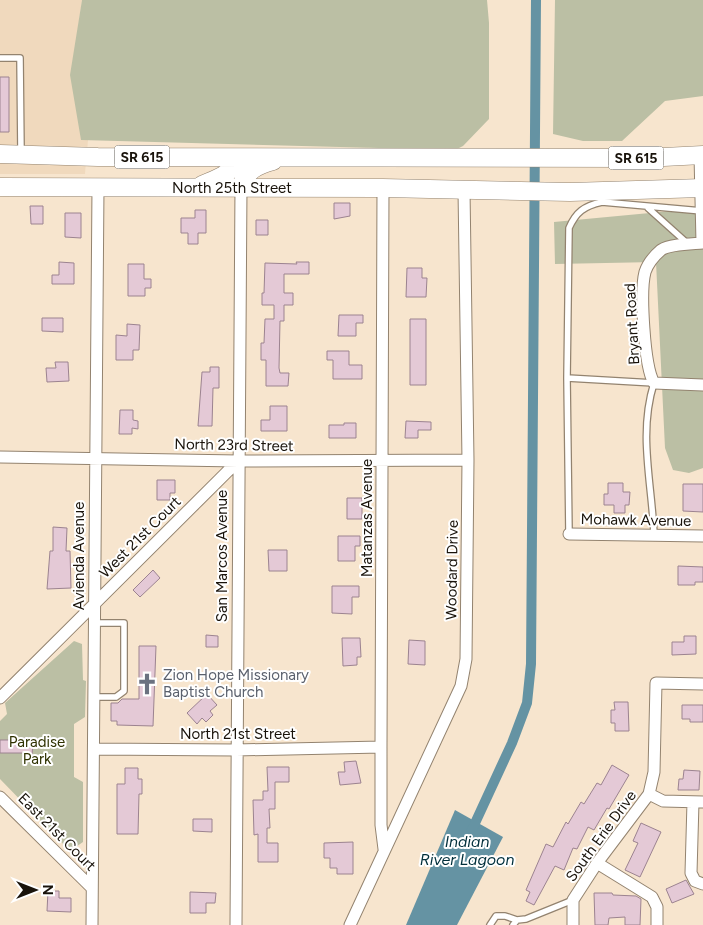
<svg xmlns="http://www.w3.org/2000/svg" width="703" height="925" font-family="Figtree,sans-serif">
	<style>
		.built { fill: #f0d9bd }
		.green { fill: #bbbfa4 }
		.water { fill: #6593a3 }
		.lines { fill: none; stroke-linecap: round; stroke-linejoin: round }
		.canal { stroke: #6593a3; stroke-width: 10 }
		.building { fill: #e4c9d6; stroke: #9c8390 }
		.service-casing { stroke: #93836f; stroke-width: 8 }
		.minor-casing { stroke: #93836f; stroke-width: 13 }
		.primary-casing { stroke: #93836f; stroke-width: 19 }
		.service { stroke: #fff; stroke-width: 5.5 }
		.minor { stroke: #fff; stroke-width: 11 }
		.primary { stroke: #fff; stroke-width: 18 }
		.labels { text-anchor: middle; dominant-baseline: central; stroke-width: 4; stroke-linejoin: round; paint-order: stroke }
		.shield { fill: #fff; stroke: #5e5a54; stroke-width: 1 }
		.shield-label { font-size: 14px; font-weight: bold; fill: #19130b }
		.street-label { font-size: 15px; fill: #19130b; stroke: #fff }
		.worship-label { font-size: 15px; fill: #5b616d; stroke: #fff; text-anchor: start }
		.park-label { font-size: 15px; fill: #2f3200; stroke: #fff }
		.water-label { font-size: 16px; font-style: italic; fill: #012f3b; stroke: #fff }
	</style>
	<rect width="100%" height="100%" fill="#f7e5ce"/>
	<path class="built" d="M0 0H82L78 28 81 140H88L87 152 0 149Z
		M0 159 86 161 85 174H0Z"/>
	<path class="green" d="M82 0H487L489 23V119L463 146 455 150 81 140 70 75Z
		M555 0H703V96L665 101 622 141H583L553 134Z
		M703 208V468L689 473 673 470 665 448 656 262 555 264 554 222Z
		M74 641 82 644 83 680 86 681 85 717 74 724V777L83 782V842L70 851 0 779V721L7 714 5 703Z"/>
	<path class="water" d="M455 810 503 837 457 925H406Z"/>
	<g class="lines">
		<path class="canal" d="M470 834 512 743 527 703 531 664 536 0"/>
	</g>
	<path class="building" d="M0 77H9V132H0Z
		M334 203H350V216L334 219Z
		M30 206H43V224H31Z
		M195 210H206V233H198V244H188V233H181V218H195Z
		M65 213H81V238L65 237Z
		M256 220H268V235H256Z
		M59 262 74 263V284H52V275H59Z
		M296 262H309V274H284V293H293V305H284V321H280L279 368 280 373H289L288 386H266V360H261V343H264L265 319H274V305H262V293H264L265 263 297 264Z
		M128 264H144V279H151V288H145V296H128Z
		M407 268H422V278H427L426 297H406Z
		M339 315H363V323H356V336H338Z
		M42 318H63V332L42 331Z
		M410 319H426V385H410Z
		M127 324 140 325 139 350H133V360H116V335L127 336Z
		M327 351H349V365H362V379H333V360H327Z
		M55 362H68L69 381 47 382 46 368H56Z
		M210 367H219V388H213L212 426H198L202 372H210Z
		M270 406H287V431H261V420H270Z
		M120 410H133V420L138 421V429L132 428V434H119Z
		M406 421 431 422V430H418V438H405Z
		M344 423H356V438H329V425H344Z
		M157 480H175V493H170V500H157Z
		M608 483H623V492H630L629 505H625V513H614V505H604V494H608Z
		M683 484H703V512L683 511Z
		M347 498H362V519H347Z
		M53 527 67 528 66 551H70L71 588 47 589 50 551H53Z
		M338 536H360V546H355V561H338Z
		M268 550H287V571H269Z
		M678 566 703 567V582H695V585H678Z
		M153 570 160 578 140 597 133 590Z
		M332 586H359V597H352V614L332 613Z
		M206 635 218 636V647H206Z
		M684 636H696V654L672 655V642H684Z
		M342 638H360L361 657H357V665L343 666Z
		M409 640 425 641V665L408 664Z
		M139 646H156L153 726 117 725V721H111V703H118L122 699H139Z
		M207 694 217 705 210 711 213 715 206 722 202 718 197 724 187 713Z
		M614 702H628L629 731H615V723H611V710H615Z
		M682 705H703V722H690V719H682Z
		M24 738H33L32 757H23V753H0V740H24Z
		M356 761 361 783 340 785 338 772H345L344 762Z
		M612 765 629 775 609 809 607 808 594 830 588 827 577 849 573 848 564 870 555 866 534 905 526 901 530 892 526 890 546 844 553 847 566 822 568 824 581 802 584 804 597 783 601 785Z
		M267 767H289V782H275V809H269L270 828H267V843H278V862H258V834L254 835 253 800H263V791H268Z
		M125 768H138V779H142V794H139L138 834H117V784H125Z
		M684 770 700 771 699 790H678L679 779H683Z
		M193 819H212V832L193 831Z
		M641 823 661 832 640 877 625 870 638 843 633 841Z
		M353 842V874H337V868H330V858H324V843Z
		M686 880 694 894 672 903 666 889Z
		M48 891H59V898H71V912L47 911Z
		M190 892 216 893 215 903H206V913H190Z
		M594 893H612L613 895 636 896 641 899 640 925H625V917L609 918 608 925H595Z"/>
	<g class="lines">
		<g class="service-casing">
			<path id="service" d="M0 58H20L21 153
				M648 208 687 243
				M567 378 654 383C638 434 652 483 654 535
				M569 534 567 378 569 228C576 212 584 206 602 202L702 211
				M93 623H124V691L116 697H94
				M490 925 496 916H505L517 920
				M513 925 517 920 526 919 573 900"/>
		</g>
		<g class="minor-casing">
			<path id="minor" d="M700 155 702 243
				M383 188 381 747V825L384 849
				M703 243C692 244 670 244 661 250 654 256 648 263 645 272 640 291 644 366 654 383L703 385
				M0 457 238 461 468 460
				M569 534 703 536
				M0 698 238 461
				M94 749 236 750 381 747
				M649 794 663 801 703 802
				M0 797 92 888
				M693 802 691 873 695 881 703 884
				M597 863 652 897 657 907V925
				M92 925 98 188
				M236 925 241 187
				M350 925 461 686 466 659 468 460 464 190
				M573 925V900L597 863 649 794 654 772 656 683 703 684"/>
		</g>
		<g class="primary-casing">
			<path id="primary" d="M0 154 98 157 644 158 703 155
				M202 185C215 179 234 174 236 158
				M0 187 383 188 570 192 703 188
				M241 187C246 171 257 165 273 161"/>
		</g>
		<use href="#service" class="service"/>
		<use href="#minor" class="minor"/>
		<use href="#primary" class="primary"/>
	</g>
	<defs>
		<g id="church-bare" transform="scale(1.725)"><path d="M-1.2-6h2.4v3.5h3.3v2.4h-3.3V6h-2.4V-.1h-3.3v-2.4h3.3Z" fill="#6b7280" stroke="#fff" stroke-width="2.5" paint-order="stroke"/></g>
	</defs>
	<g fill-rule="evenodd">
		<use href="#church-bare" x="147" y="684"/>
	</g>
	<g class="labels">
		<g class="shield">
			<rect x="114.5" y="145.5" width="55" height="23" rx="4"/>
			<rect x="608.5" y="146.5" width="55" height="23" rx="4"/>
		</g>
		<g class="shield-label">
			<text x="142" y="157">SR 615</text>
			<text x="636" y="158">SR 615</text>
		</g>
		<g class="street-label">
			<text x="232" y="188">North 25th Street</text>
			<text transform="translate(632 324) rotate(-93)">Bryant Road</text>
			<text transform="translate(234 445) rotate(1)">North 23rd Street</text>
			<text transform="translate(367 518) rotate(-90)">Matanzas Avenue</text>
			<text transform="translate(636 520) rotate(1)">Mohawk Avenue</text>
			<text transform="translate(140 537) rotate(-45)">West 21st Court</text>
			<text transform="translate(79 556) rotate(-90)">Avienda Avenue</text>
			<text transform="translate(222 556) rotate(-90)">San Marcos Avenue</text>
			<text transform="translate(452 570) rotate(-89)">Woodard Drive</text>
			<text x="238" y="734">North 21st Street</text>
			<text transform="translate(57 832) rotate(45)">East 21st Court</text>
			<text transform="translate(601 836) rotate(-54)">South Erie Drive</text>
		</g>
		<g class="worship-label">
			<text x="163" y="675">Zion Hope Missionary<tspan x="163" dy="17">Baptist Church</tspan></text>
		</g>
		<g class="park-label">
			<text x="37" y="742">Paradise<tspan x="37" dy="17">Park</tspan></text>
		</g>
		<g class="water-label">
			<text x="467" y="841">Indian<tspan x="467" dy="18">River Lagoon</tspan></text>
		</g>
	</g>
	<g transform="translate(35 890) rotate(90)" stroke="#ffffff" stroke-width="4" paint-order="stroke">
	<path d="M0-4L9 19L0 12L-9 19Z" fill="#19130b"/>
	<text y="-8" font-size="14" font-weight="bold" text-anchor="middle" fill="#19130b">N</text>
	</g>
</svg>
